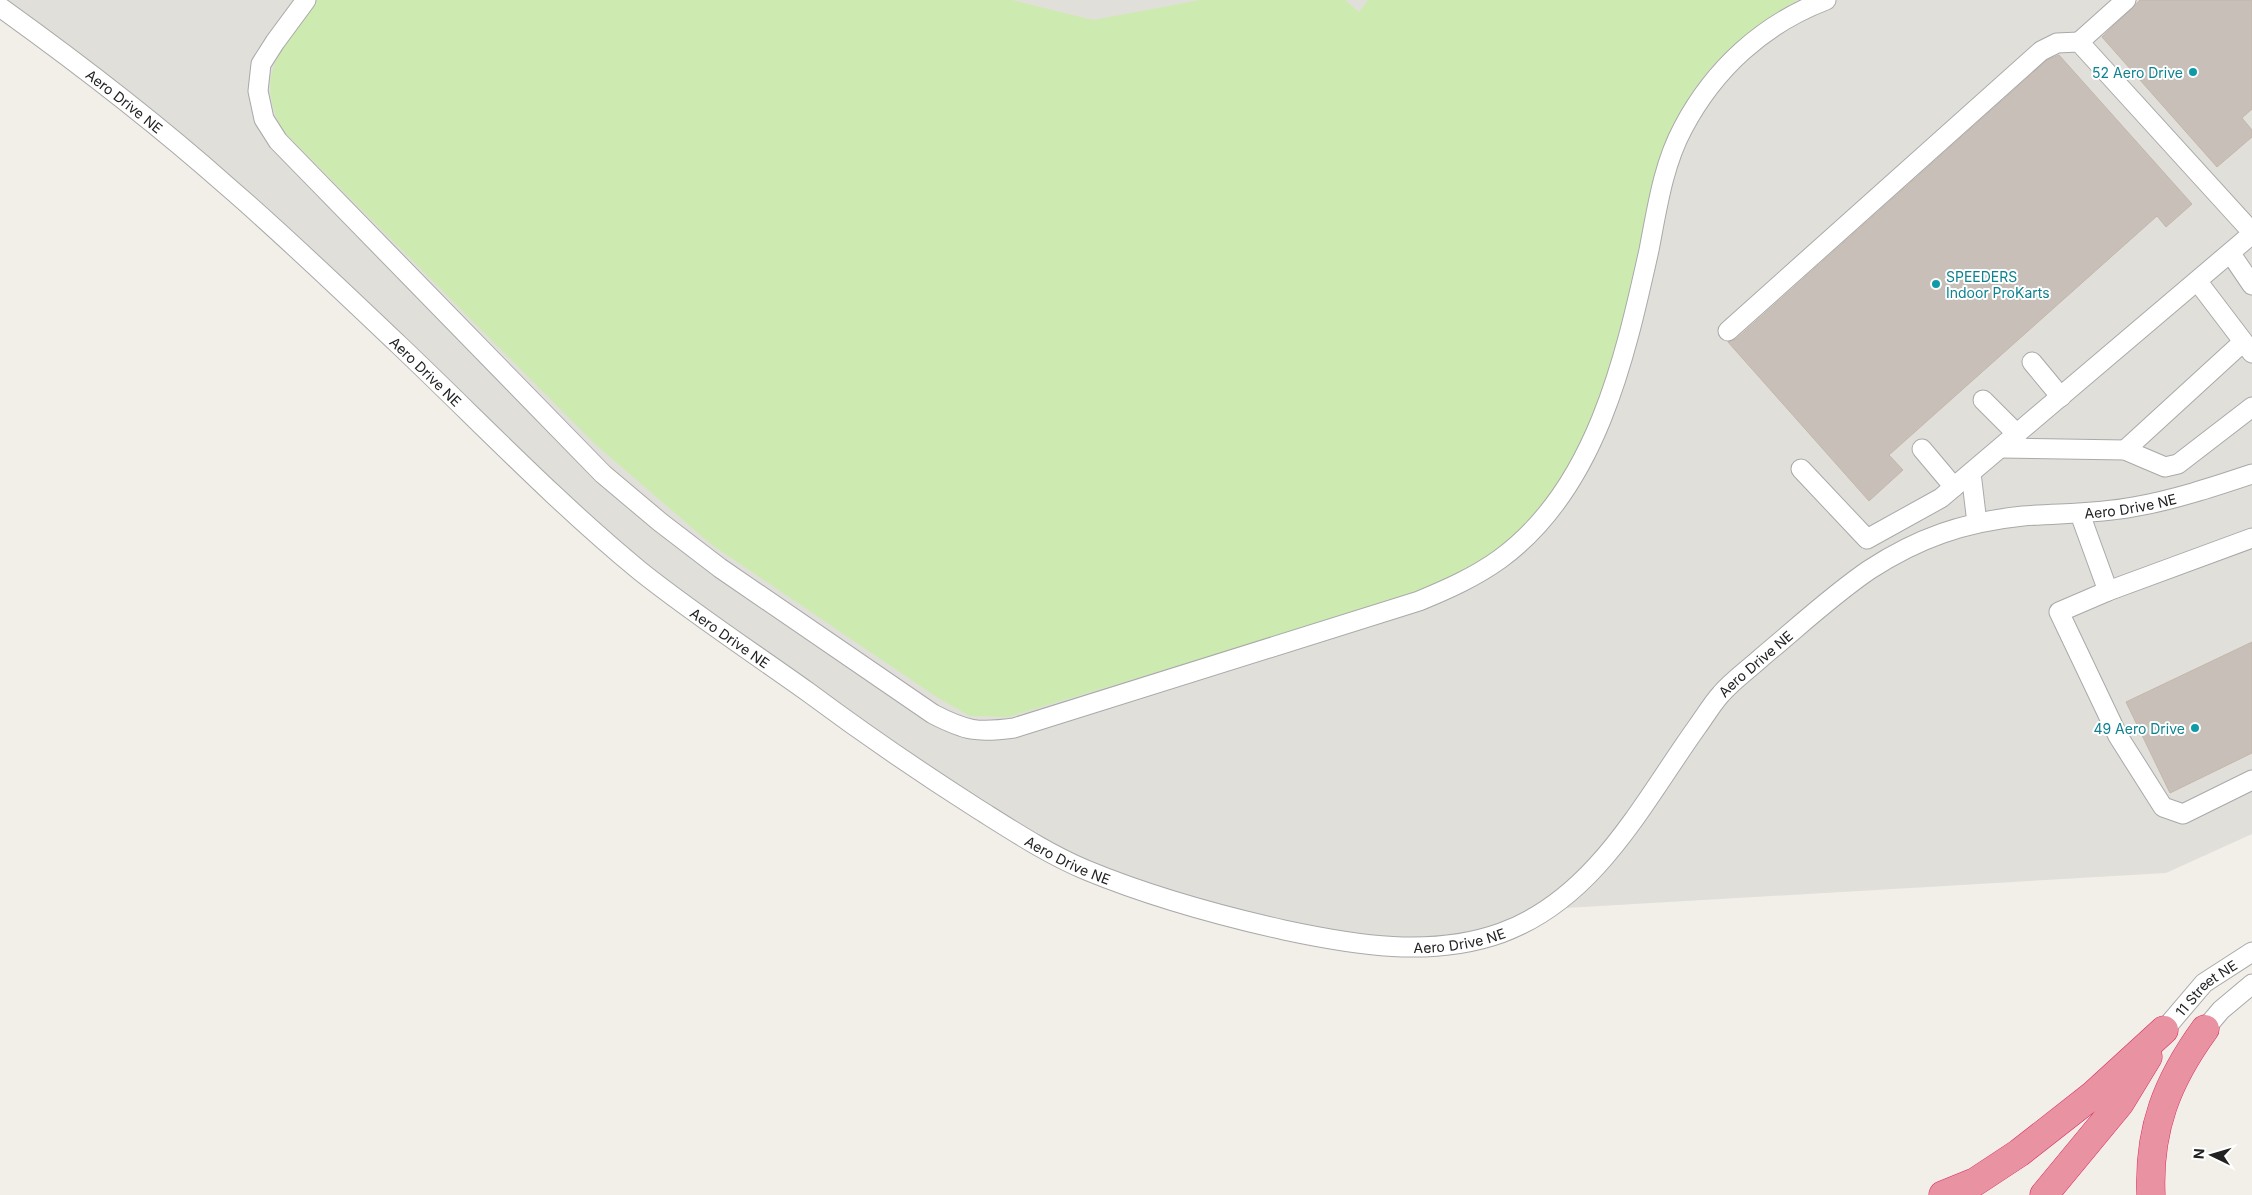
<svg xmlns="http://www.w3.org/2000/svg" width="2252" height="1195" font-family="Inter,sans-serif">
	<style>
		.airport { fill: #e1dfda }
		.grass { fill: #cdebb0 }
		.building { fill: #c7bfb8; stroke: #c4b6ab }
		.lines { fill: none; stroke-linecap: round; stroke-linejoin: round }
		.minor-casing { stroke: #a9a9a9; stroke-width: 21 }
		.highway-casing { stroke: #dc2a67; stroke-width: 29 }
		.minor { stroke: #fff; stroke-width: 19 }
		.highway { stroke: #e892a2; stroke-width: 28 }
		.culture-dot { fill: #0f9aa8; stroke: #fff; stroke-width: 2 }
		.labels { text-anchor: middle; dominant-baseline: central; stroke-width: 4; stroke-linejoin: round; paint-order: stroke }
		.culture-label { font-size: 14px; fill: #0d838f; stroke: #fff; text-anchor: end }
		.street-label { font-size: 14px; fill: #222; stroke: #fff }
	</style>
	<rect width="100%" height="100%" fill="#f2efe9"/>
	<path class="airport" d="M0 0H2252V834L2166 873 1549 909 1502 933 1388 947 1241 920 1082 868 781 673 494 439 91 75Z"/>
	<path class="grass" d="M317 0H1012L1093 20 1200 0H1345L1359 12 1368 0H1798C1750 27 1706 62 1680 113 1647 178 1642 251 1625 321 1605 401 1561 507 1490 556 1464 574 1435 586 1406 597L1008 717 970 716 938 698 712 545 596 445 283 131C251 73 285 45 317 0Z"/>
	<path class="building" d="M2140 0H2252V109L2242 118 2252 130V137L2217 167 2102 37Z
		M2059 55 2192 204 2166 227 2157 216 1889 455 1903 470 1869 501 1728 342 1736 339 2047 60Z
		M2252 642V753L2170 793 2126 702Z"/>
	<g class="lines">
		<g class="minor-casing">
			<g id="minor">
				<path d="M306 0 275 42 261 64 258 91 264 119 278 141 603 474 660 522 720 568 933 714C966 731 977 733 1014 728L1419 601C1448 589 1475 577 1500 559 1596 489 1625 358 1649 250 1657 209 1663 165 1683 128 1714 69 1763 24 1826 0"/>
				<path id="s1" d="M0 7C78 63 155 122 227 186 286 237 342 291 399 345 479 421 555 501 640 571 694 614 752 652 808 692 863 733 920 772 978 809 1013 831 1048 854 1086 870 1149 896 1217 915 1284 930 1354 945 1431 958 1501 933 1595 899 1642 804 1697 727 1705 716 1712 704 1721 694 1733 680 1749 669 1762 657 1797 628 1831 596 1869 570 1918 538 1964 522 2023 516 2060 513 2096 514 2133 507 2174 500 2213 487 2252 474"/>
				<path d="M2079 42 2126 0"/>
				<path d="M2231 254 2252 285"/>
				<path d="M2198 282 2252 353"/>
				<path d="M1728 331 2041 51 2057 43 2079 42 2252 232"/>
				<path d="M2032 362 2061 397"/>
				<path d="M1983 400 2017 434"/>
				<path d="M2001 448 2125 450 2165 467 2178 464 2252 407"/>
				<path d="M1922 449 1954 487"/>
				<path d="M2125 450 2243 342"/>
				<path d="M1801 469 1867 539 1941 498 2252 234"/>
				<path d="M1971 473 1977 523"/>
				<path d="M2080 514 2108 591"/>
				<path d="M2252 538 2108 591 2059 612 2118 736 2163 807 2183 814 2252 780"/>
				<path d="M2205 1029 2221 1010 2252 984"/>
				<path id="s2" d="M2164 1030 2204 983 2252 952"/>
			</g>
		</g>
		<g class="highway-casing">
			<path id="highway" d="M1943 1195 1975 1182 2019 1153 2093 1095 2164 1030
				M2044 1195 2120 1103 2148 1057
				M2151 1195C2148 1130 2167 1081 2205 1029"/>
		</g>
		<use href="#minor" class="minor"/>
		<use href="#highway" class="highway"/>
	</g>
	<g class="culture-dot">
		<circle cx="2193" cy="72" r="5"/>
		<circle cx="1936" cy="284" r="5"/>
		<circle cx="2195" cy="728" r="5"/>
	</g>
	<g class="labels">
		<g class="culture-label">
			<text x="2183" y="72">52 Aero Drive</text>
			<text x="1946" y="276" text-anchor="start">SPEEDERS<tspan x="1946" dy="16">Indoor ProKarts</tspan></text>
			<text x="2185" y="728">49 Aero Drive</text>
		</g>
		<g class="street-label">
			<text stroke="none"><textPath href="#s1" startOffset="156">Aero Drive NE</textPath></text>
			<text stroke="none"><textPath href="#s1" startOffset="561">Aero Drive NE</textPath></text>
			<text stroke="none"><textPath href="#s1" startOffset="2615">Aero Drive NE</textPath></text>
			<text stroke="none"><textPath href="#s1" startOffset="966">Aero Drive NE</textPath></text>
			<text stroke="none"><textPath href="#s1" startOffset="2195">Aero Drive NE</textPath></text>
			<text stroke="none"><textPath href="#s1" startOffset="1371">Aero Drive NE</textPath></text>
			<text stroke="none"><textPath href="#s1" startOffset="1776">Aero Drive NE</textPath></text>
			<text stroke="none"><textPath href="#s2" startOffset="60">11 Street NE</textPath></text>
		</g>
	</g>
	<g transform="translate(2212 1155) rotate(275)" stroke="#ffffff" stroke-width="4" paint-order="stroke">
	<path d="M0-4L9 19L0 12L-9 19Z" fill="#222222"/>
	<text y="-8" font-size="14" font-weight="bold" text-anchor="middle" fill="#222222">N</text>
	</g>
</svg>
